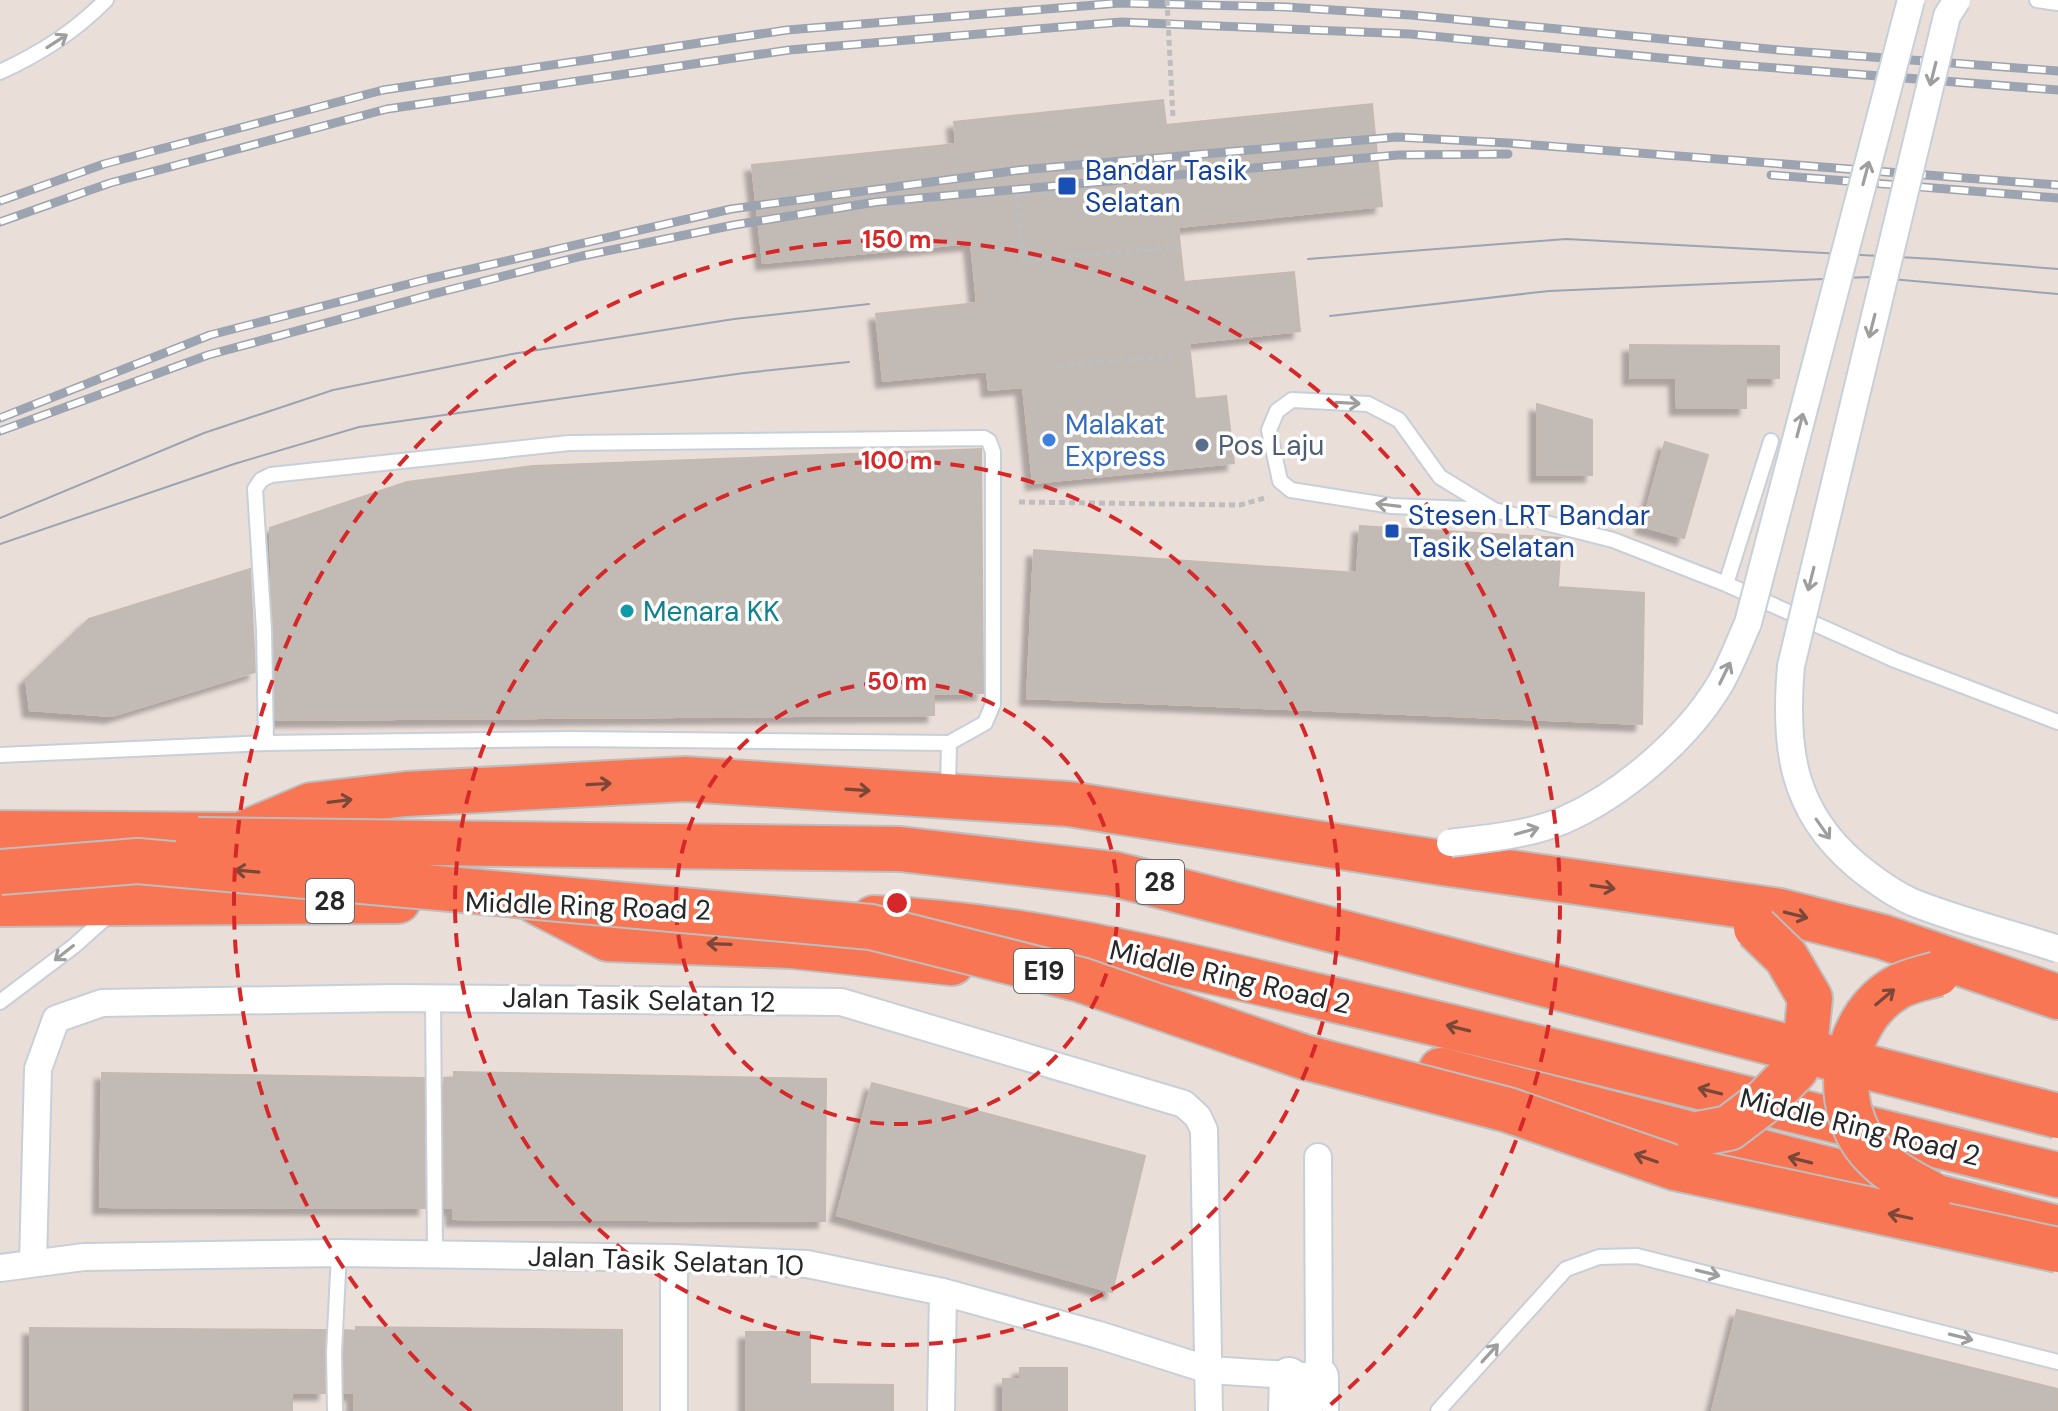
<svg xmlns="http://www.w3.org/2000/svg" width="2058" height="1411" font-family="'DM Sans',sans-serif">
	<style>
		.building { fill: #c2bab5; stroke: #c5bab3; stroke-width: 2; filter: url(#shadow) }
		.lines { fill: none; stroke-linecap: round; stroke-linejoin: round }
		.lane-casing { stroke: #c7cfd9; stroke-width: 18 }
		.street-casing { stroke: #c7cfd9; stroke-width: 30 }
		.secondary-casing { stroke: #c7cfd9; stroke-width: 42 }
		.highway-casing { stroke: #bebebe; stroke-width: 48 }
		.path { stroke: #bebebe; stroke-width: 5; stroke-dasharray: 6 4; stroke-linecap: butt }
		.lane { stroke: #fff; stroke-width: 14 }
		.street { stroke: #fff; stroke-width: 26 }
		.secondary { stroke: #fff; stroke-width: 38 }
		.highway { stroke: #f97654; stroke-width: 44 }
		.tram { stroke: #9ca4b1; stroke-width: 2 }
		.rail-casing { stroke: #9ca4b1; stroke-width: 9 }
		.rail { stroke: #fff; stroke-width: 6; stroke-dasharray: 18; stroke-linecap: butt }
		.street-bridge-casing { stroke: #c7cfd9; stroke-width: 30; stroke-linecap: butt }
		.highway-bridge-casing { stroke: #bebebe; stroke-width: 48; stroke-linecap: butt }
		.path-bridge { stroke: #bebebe; stroke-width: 5; stroke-dasharray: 6 4; stroke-linecap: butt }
		.street-bridge { stroke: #fff; stroke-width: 26 }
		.highway-bridge { stroke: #f97654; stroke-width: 44 }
		.oneway { stroke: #9e9e9e }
		.oneway2 { stroke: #7b4739 }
		.ring { fill: none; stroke: #d62828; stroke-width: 4; stroke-dasharray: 14 10 }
		.transit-dot { fill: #1a4fb4; stroke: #fff; stroke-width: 3 }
		.shop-dot { fill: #3f7fe0; stroke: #fff; stroke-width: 3 }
		.service-dot { fill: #5c6f8a; stroke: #fff; stroke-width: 3 }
		.culture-dot { fill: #0f9aa8; stroke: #fff; stroke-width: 3 }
		.labels { text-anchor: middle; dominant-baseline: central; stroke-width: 7; stroke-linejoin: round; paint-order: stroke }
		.shield { fill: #fff; stroke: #686868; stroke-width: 2 }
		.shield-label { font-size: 26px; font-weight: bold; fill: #272727 }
		.transit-label { font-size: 28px; fill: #164399; stroke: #fff; text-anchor: start }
		.shop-label { font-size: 28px; fill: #366cbe; stroke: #fff; text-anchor: start }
		.service-label { font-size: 28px; fill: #4e5e75; stroke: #fff; text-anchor: start }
		.culture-label { font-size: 28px; fill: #0d838f; stroke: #fff; text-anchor: start }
		.street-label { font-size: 28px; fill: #272727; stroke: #fff }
		.centre { fill: #d62828; stroke: #fff; stroke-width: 4 }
		.ring-label { font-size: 24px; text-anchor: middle; font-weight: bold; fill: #d62828; stroke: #fff; stroke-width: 7; stroke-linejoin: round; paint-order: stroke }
	</style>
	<defs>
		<filter id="shadow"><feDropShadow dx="-7" dy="7" stdDeviation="2" flood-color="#0004"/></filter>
	</defs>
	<rect width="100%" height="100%" fill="#eaded9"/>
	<path class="building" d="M1163 100 1166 125 1372 104 1382 206 1178 227 1184 282 1294 272 1300 331 1189 343 1195 399 1226 396 1234 463 1033 483 1023 387 989 390 987 371 883 381 876 314 977 303 971 243 763 263 752 165 956 144 954 122Z
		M1630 345 1779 346V378H1746V408H1677L1676 378H1630Z
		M1537 404 1592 420V475H1537Z
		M1665 442 1708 455 1684 538 1642 526Z
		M981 449 983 693 934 694V715L276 720 270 528 407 482 533 466Z
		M1360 526 1561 538 1558 587 1644 593 1642 724 1027 698 1034 550 1357 573Z
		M250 569 255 672 112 716 30 710 26 679 89 619Z
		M454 1072 826 1079 825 1221 453 1219V1208H445L444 1078H454Z
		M102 1073 424 1078 425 1208 100 1207Z
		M872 1083 1145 1156 1112 1292 837 1215Z
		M1737 1310 2058 1389V1411H1712Z
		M356 1327 622 1330V1411H354V1393H345L344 1353 345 1330 356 1331Z
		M30 1328 325 1330V1393H292V1411H30Z
		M746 1332H810V1384L893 1385V1411H746Z
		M1020 1368H1067V1411H1003V1379H1020Z"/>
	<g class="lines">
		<g class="lane-casing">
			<path id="lane" d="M2037 0 2058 3
				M0 72C41 53 74 32 106 0
				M1494 510 1440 477 1399 420 1368 404 1292 400 1277 411 1269 430 1280 481 1291 490 1392 506 1494 510 1613 540 1726 584 1895 660 2058 722
				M1726 584 1771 441
				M0 755 266 743 569 739 949 743 985 723 993 704V452L989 441 984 438 569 443 271 475 261 480 255 489 264 630 266 743
				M948 791 949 743
				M433 998 435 1253
				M0 1002 74 946 111 913
				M335 1411 334 1353 339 1253
				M1438 1411 1566 1269 1599 1257 1637 1256 2058 1362"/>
		</g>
		<g class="street-casing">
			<path id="street" d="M33 1263 38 1069 56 1019 102 1003 395 998 841 1002 1184 1104 1198 1117 1204 1130 1209 1411
				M0 1268 84 1257 339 1253 674 1258 807 1264 943 1292 1099 1335 1209 1370 1319 1377 1318 1157
				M674 1411V1258
				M941 1411 943 1292"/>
		</g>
		<g class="secondary-casing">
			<path id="secondary" d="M1288 1411 1289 1377
				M1319 1411V1377"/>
		</g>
		<g class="highway-casing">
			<path id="highway" d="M0 833 238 835
				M240 835 311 805 406 794 685 779 1069 804 1443 863 1780 911 1883 937 2058 997
				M537 902 608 939 792 946 952 963
				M0 904 398 901
				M874 918C1030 925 1183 965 1335 1000 1577 1055 1817 1117 2058 1175
				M1441 1070 2058 1228"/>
		</g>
		<path class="path" d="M1088 188 1017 194 1023 260 1171 248
			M1058 366 1173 356
			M1019 502 1240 505 1268 497"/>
		<use href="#lane" class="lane"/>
		<use href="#street" class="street"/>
		<use href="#secondary" class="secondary"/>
		<use href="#highway" class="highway"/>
		<path class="tram" d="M1308 259 1566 239 1935 259 2058 269
			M1330 316 1549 291 1869 277 2058 294
			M0 518 204 433 333 390 512 354 734 319 869 304
			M0 544 234 464 359 427 744 373 849 362"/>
		<g class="rail-casing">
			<path id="rail" d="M1771 175 2058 198
				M0 201 104 164 383 90 787 30 1120 3 1286 7 1411 15 1779 50 2058 71
				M0 222 110 183 387 109 789 50 1121 22 1410 34 1725 64 2058 90
				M0 418 210 335 428 279 731 209 1020 170 1397 137 1508 143 2058 185
				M0 431 208 355 433 294 582 256 734 225 876 202 1398 155 1508 154"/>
		</g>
		<use href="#rail" class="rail"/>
		<g class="street-bridge-casing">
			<path id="street-bridge" d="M1957 0 1947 16 1791 666C1784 746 1791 810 1856 865 1873 879 1892 893 1912 902 1959 921 2010 933 2058 949
				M1450 843C1488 838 1529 835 1564 820 1623 794 1687 739 1720 684 1731 665 1739 643 1748 623L1911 0"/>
		</g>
		<g class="highway-bridge-casing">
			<path id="highway-bridge" d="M198 840 900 849 1114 874 2058 1116
				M0 872 138 861 871 927 1081 980 1304 1057 1508 1110 1675 1168 2058 1250
				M1697 1134 1729 1128 1766 1100 1796 1069 1805 1047 1810 998 1786 957 1756 928
				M1930 1193C1909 1182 1890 1172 1874 1155 1829 1109 1840 1021 1896 988 1907 981 1924 978 1937 974"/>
		</g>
		<path class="path-bridge" d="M1167 0 1173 118"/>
		<use href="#street-bridge" class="street-bridge"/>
		<use href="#highway-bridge" class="highway-bridge"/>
	</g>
	<defs><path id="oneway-shaft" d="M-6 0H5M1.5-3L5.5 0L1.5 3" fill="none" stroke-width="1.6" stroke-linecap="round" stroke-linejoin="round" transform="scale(2)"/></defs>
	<g class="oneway">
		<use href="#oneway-shaft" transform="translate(57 41) rotate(-33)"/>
		<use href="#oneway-shaft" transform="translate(1933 74) rotate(104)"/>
		<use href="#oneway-shaft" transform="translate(1866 173) rotate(-75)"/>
		<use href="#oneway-shaft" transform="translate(1872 326) rotate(104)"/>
		<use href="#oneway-shaft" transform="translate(1348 403) rotate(3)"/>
		<use href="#oneway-shaft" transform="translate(1800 425) rotate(-75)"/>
		<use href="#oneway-shaft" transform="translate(1388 505) rotate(-173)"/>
		<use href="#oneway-shaft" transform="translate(1811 579) rotate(104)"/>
		<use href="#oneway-shaft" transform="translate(1725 673) rotate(-64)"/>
		<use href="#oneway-shaft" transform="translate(1823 829) rotate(55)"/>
		<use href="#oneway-shaft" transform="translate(1527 831) rotate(-16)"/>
		<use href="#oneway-shaft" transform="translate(64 953) rotate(142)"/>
		<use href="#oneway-shaft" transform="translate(1708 1273) rotate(14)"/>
		<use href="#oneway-shaft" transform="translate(1961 1337) rotate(14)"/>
		<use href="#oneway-shaft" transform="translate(1490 1353) rotate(-48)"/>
	</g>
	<g class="oneway2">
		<use href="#oneway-shaft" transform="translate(599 784) rotate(-3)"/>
		<use href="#oneway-shaft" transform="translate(858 790) rotate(4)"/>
		<use href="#oneway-shaft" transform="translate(340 801) rotate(-7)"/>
		<use href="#oneway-shaft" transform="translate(247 871) rotate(-175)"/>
		<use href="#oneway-shaft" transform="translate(1603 887) rotate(8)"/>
		<use href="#oneway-shaft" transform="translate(1796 915) rotate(14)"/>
		<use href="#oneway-shaft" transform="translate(719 944) rotate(-178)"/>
		<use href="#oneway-shaft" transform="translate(1885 997) rotate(-40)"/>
		<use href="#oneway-shaft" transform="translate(1458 1028) rotate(-166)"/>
		<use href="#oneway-shaft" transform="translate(1710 1091) rotate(-166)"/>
		<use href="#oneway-shaft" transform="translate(1646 1158) rotate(-161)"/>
		<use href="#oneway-shaft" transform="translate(1800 1160) rotate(-166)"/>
		<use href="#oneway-shaft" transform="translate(1900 1216) rotate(-168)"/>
	</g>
	<g class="ring">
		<circle cx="897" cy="903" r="221"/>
		<circle cx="897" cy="903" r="442"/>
		<path d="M471 1411A663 663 0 1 1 1323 1411"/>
	</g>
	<g class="transit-dot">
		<rect x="1057" y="176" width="20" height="20" rx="4"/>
		<rect x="1384" y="523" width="16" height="16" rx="4"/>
	</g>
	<circle class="shop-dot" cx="1049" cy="440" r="8"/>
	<circle class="service-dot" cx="1202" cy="445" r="8"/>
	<circle class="culture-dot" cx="627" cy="611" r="8"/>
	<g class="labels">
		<g class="shield">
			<rect x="1136" y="860" width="48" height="44" rx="6"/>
			<rect x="306" y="879" width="48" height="44" rx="6"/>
			<rect x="1014" y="949" width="60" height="44" rx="6"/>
		</g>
		<g class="shield-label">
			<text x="1160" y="882">28</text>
			<text x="330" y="901">28</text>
			<text x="1044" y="971">E19</text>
		</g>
		<g class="transit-label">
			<text x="1085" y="170">Bandar Tasik<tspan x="1085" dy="32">Selatan</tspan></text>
			<text x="1408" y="515">Stesen LRT Bandar<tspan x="1408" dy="32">Tasik Selatan</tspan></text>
		</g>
		<g class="shop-label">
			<text x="1065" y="424">Malakat<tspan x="1065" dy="32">Express</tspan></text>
		</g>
		<g class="service-label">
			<text x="1218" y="445">Pos Laju</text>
		</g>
		<g class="culture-label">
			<text x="643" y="611">Menara KK</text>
		</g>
		<g class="street-label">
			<text transform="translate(588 906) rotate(2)">Middle Ring Road 2</text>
			<text transform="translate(1230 977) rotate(13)">Middle Ring Road 2</text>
			<text transform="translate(639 1000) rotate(1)">Jalan Tasik Selatan 12</text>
			<text transform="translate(1860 1127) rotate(14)">Middle Ring Road 2</text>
			<text transform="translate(666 1261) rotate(2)">Jalan Tasik Selatan 10</text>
		</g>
	</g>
	<circle cx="897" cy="903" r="12" class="centre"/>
	<g class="ring-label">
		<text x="897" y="248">150 m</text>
		<text x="897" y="469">100 m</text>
		<text x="897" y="690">50 m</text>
	</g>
</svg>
